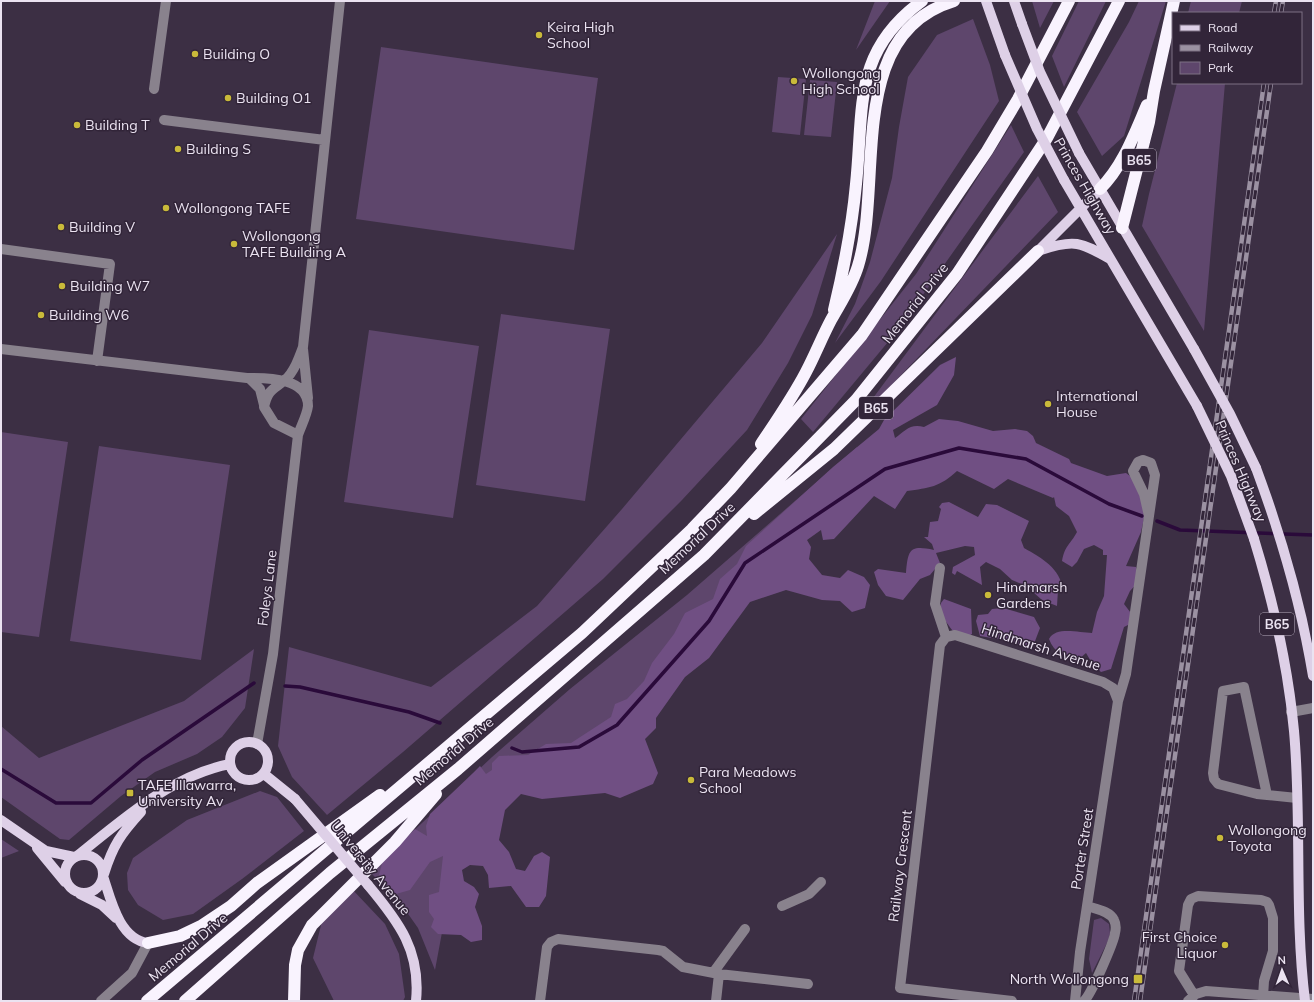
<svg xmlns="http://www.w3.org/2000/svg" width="1314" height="1002" font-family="Mulish,sans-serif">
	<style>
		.green { fill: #5e466c }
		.forest { fill: #704f83 }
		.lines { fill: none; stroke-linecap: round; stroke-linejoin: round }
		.stream { stroke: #2a0a3a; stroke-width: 3.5 }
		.minor { stroke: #89828d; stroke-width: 10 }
		.major { stroke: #ded0e7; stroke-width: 10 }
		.highway { stroke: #f9f3fe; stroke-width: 12 }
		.rail-casing { stroke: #9b91a2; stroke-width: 4.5 }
		.rail { stroke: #322539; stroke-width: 3; stroke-dasharray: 9; stroke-linecap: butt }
		.major-bridge { stroke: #ded0e7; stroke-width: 10 }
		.poi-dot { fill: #c9ba3a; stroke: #322539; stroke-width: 1.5 }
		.labels { text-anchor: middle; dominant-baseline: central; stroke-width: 3; stroke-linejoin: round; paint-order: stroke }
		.shield { fill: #322539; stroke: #b4aaba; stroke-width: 1 }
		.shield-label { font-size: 13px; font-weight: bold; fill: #ebe3f1 }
		.poi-label { font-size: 14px; fill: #ebe3f1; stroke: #322539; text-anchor: start }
		.street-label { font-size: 14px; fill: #ebe3f1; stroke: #322539 }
	</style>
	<rect width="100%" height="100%" fill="#3c2f44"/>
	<path class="green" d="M875 1H890L856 50Z
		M1032 1H1054L1040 28Z
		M1079 1H1106L1064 87 1052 56Z
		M1139 1H1166L1124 136 1102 156 1077 112 1129 22Z
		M1191 1H1242L1239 13H1188Z
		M973 19 990 65 999 101 881 281 835 343 855 304 870 262 892 178 899 127 908 77 937 35Z
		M381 47 598 78 574 250 356 219Z
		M778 77 806 79 800 135 772 132Z
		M810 80 837 82 831 137 804 135Z
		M1177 83H1225L1204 331 1142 226 1149 194Z
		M1011 125 1024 152 898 330 813 432 801 419 916 274Z
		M1038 176 1058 212 853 425Z
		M837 234 812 315 788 363 747 430 682 500 603 579 403 752 327 815 292 777 278 746 289 647 431 687 537 606 622 509 762 343Z
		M501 314 610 329 585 501 476 485Z
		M369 330 479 346 453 518 344 502Z
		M1 432 68 442 39 637 1 632Z
		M99 446 230 465 201 660 70 641Z
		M857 447 855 501 758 573 615 747 531 759 459 841 435 970 418 928 399 901 370 872 492 757 570 689 687 595Z
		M254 649 245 708 222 737 197 754 155 772 121 796 69 840 60 839 1 797V726L39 758 184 701Z
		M260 791 277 797 304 831 242 879 193 914 163 920 138 905 128 890 127 873 133 858 187 820Z
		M1 839 19 851 1 858Z
		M351 888 385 924 399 954 405 997 403 1001H334L313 958 322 921Z
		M1101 918 1109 924 1110 933 1109 939 1092 973 1089 959 1094 920Z"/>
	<path class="forest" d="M956 357 954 375 937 405 893 430 895 438C905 431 910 423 924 427L939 419 958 421 993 431 1015 429 1027 431 1033 436 1036 443 1069 459 1071 463 1107 476 1126 473 1145 487 1146 509 1141 532 1126 566 1136 567 1140 580 1130 591 1124 604 1134 617 1130 624 1124 627 1111 669 1101 672 1092 663 1086 653 1078 660C1065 657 1054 653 1049 639 1056 626 1079 633 1092 633L1097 612 1104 596 1107 555H1103V550L1094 545 1084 549 1077 562 1072 567 1062 561C1065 545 1070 545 1077 532L1069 516 1056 506 1054 497 1053 498 1008 479 994 489 957 471C940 487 929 488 907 491L895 509 874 496 834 539 823 540 821 530 807 540 811 547 809 559 822 575 840 578 848 570 864 577 870 585 865 608 852 612 840 601 822 600 786 590 750 602 709 658 685 677 656 718V728L645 739 658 773 653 784 620 798 605 793 542 799 521 794 505 810 499 840 509 852 516 869 525 871 534 856 542 852 550 857 546 896 539 907H526L511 886 489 888 488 875 483 866 470 865 462 870 464 881 474 887 479 894 475 907 482 926V940L471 942 461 935 438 934 431 927 434 919 429 912V895L439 892 443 856 430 862 410 890 396 894 379 875 383 860 415 829 427 836 426 826 430 814 473 773 480 766 486 774 492 770V763L499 756 528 755 546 744 571 743 611 717 615 704 627 699 644 681 652 663 674 634 685 613 713 599 720 579 737 564 746 546 833 467 879 429 884 420 940 365Z
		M949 502 978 517 986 504 997 505 1029 521 1021 540 1024 548C1042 558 1060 568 1063 590H1058L1057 606 1042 600 1033 592 1034 589 1012 580 1000 569 986 562 980 567 982 585 957 571 955 575 952 573 953 567 975 555 974 547 965 546 936 553 940 563 930 575 920 579 903 600 886 596 878 585 874 572 878 569 906 573C908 549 910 545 934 550L932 544 924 537H928L930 522 938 521 941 509 939 507 942 503Z
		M944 599 971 609 972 634 961 640C953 633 948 623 940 615L941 603Z
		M1003 608 1034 617 1040 628 1032 649 1010 641 980 636 976 621 978 615 988 614 992 609Z"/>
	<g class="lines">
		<path class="stream" d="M1157 521 1180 530 1313 535
			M285 686 300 687 409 712 440 723
			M512 748 522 752 579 747 617 725 709 621 745 563 885 469 959 448 1026 459 1109 504 1142 516
			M1 769 56 803H91L142 760 254 683"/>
		<path class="minor" d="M154 89 166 1
			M164 120 325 140
			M1 249 110 264 97 361
			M1 349 247 378C266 378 308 377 308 406 307 415 301 426 298 435L273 654 257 744
			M303 349 308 398
			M249 378 260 389 264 405
			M298 435 274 423 264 407C268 389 273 390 285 380 294 372 299 358 303 347L340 1
			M940 568 935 604 946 637
			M946 637 940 645 900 988 1012 1001
			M946 637 955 635 1103 682 1113 688 1118 701
			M1291 712 1313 708
			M1267 795 1244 687 1223 691 1213 773 1214 779 1218 784 1257 794 1297 798
			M782 906 809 894 821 882
			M713 973 745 929
			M1194 995 1179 971 1188 905 1191 899 1198 896 1261 900 1267 902 1269 905 1273 918V951L1264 981 1263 997
			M101 1001 132 973 148 943
			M540 1001 547 947 551 942 558 939 658 950 663 951 683 967 719 974
			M716 1001 719 974 808 984
			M1075 1001 1080 952 1118 701 1126 674 1149 516 1144 494 1133 471 1138 462 1143 460 1151 463 1155 475 1149 516
			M1084 1001C1091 995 1114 942 1115 933 1116 929 1116 924 1114 920 1110 911 1096 909 1087 906
			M1188 1001 1196 994 1206 991 1313 999"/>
		<path class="major" d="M986 1 1005 55
			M1014 1 1022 24
			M1079 153 1194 349
			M1064 180 1197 406
			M1041 250C1074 239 1081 242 1110 259
			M1038 251 1100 189
			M1256 468C1282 538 1301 603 1313 676
			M1254 539C1273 601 1288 666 1294 731 1302 821 1294 912 1305 1001
			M230 761a19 19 0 1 1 38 0a19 19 0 1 1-38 0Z
			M264 774 295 799
			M1 820 46 851 74 857
			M37 848 65 882
			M65 874a19 19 0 1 1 38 0a19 19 0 1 1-38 0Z
			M77 856C123 819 172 775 230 764
			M104 874C113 845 121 834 141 812
			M103 876C111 900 119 939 148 943
			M368 885C399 922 421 951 416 1001
			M80 894 102 905 116 918"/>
		<path class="highway" d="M1100 189C1123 166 1134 135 1147 105
			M1122 228 1149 122 1154 91 1174 1
			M834 310C844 268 852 227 856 184 864 108 852 52 922 1
			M761 444C777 420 793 397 806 372 815 355 822 337 831 320 841 302 852 286 858 266 884 182 844 34 954 1
			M754 514 834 449 1038 251
			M148 943 180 936 201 926 231 906 257 883 380 795
			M147 1001 582 633 692 529 731 488 862 335 987 151 1018 99 1069 1
			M185 1001 330 873 458 769 704 555 856 400 957 274 1047 138 1119 1
			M294 1001 295 965 298 950 312 925 395 842 436 794"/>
		<g class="rail-casing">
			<path id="rail" d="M1274 13 1276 1
				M1281 13 1283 1
				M1134 1001 1264 83
				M1140 1001 1271 83"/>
		</g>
		<use href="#rail" class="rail"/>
		<path class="major-bridge" d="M1022 24 1040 72 1079 153
			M1005 55 1037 129 1064 180
			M1194 349 1230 414 1256 468
			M1197 406 1231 476 1254 539
			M295 799 368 885"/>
	</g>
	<g class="poi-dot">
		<circle cx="539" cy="35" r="4"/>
		<circle cx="195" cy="54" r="4"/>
		<circle cx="794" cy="81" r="4"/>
		<circle cx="228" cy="98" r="4"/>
		<circle cx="77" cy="125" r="4"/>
		<circle cx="178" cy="149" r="4"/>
		<circle cx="166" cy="208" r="4"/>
		<circle cx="61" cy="227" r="4"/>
		<circle cx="234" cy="244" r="4"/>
		<circle cx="62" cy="286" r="4"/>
		<circle cx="41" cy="315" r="4"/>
		<circle cx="1048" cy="404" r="4"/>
		<circle cx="988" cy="595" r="4"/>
		<circle cx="691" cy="780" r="4"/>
		<rect x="126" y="789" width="8" height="8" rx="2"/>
		<circle cx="1220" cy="838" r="4"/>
		<circle cx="1225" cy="945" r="4"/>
		<rect x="1133" y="974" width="10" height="10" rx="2"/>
	</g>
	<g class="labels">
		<g class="shield">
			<rect x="1122" y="149" width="34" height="22" rx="3"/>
			<rect x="859" y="397" width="34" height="22" rx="3"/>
			<rect x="1260" y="613" width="34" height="22" rx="3"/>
		</g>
		<g class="shield-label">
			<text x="1139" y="160">B65</text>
			<text x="876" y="408">B65</text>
			<text x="1277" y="624">B65</text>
		</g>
		<g class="poi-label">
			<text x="547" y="27">Keira High<tspan x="547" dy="16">School</tspan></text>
			<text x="203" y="54">Building O</text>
			<text x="802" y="73">Wollongong<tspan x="802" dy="16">High School</tspan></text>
			<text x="236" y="98">Building O1</text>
			<text x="85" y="125">Building T</text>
			<text x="186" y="149">Building S</text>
			<text x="174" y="208">Wollongong TAFE</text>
			<text x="69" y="227">Building V</text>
			<text x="242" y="236">Wollongong<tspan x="242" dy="16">TAFE Building A</tspan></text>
			<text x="70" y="286">Building W7</text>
			<text x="49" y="315">Building W6</text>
			<text x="1056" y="396">International<tspan x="1056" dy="16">House</tspan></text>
			<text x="996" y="587">Hindmarsh<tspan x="996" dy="16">Gardens</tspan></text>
			<text x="699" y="772">Para Meadows<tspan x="699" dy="16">School</tspan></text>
			<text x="138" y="785">TAFE Illawarra,<tspan x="138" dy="16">University Av</tspan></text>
			<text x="1228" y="830">Wollongong<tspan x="1228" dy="16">Toyota</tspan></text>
			<text x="1217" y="937" text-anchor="end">First Choice<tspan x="1217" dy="16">Liquor</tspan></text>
			<text x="1129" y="979" text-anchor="end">North Wollongong</text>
		</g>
		<g class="street-label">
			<text transform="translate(1085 186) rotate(60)">Princes Highway</text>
			<text transform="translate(915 303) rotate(-52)">Memorial Drive</text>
			<text transform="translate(1241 471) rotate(67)">Princes Highway</text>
			<text transform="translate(697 538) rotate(-43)">Memorial Drive</text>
			<text transform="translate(267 588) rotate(-83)">Foleys Lane</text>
			<text transform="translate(1041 647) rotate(18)">Hindmarsh Avenue</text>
			<text transform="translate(454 751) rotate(-40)">Memorial Drive</text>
			<text transform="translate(1082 849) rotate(-81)">Porter Street</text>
			<text transform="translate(900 866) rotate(-83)">Railway Crescent</text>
			<text transform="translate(371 868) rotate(51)">University Avenue</text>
			<text transform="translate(188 947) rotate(-40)">Memorial Drive</text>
		</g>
	</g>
	<rect width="1314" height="1002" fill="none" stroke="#ebe3f1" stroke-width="4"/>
	<rect x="1172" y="12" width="130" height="72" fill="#322539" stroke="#7c7183"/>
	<rect x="1180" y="25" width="20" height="6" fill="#ded0e7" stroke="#7c7183"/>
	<text x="1208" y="32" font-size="12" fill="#ebe3f1">Road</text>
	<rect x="1180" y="45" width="20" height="6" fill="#9b91a2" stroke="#7c7183"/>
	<text x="1208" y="52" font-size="12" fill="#ebe3f1">Railway</text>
	<rect x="1180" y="62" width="20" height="12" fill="#5e466c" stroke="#7c7183"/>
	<text x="1208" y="72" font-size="12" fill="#ebe3f1">Park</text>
	<g transform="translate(1282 970) rotate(358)" stroke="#322539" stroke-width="3" paint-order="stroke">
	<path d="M0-3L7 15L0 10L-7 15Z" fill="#ebe3f1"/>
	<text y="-6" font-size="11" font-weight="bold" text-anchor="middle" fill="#ebe3f1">N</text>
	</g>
</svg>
